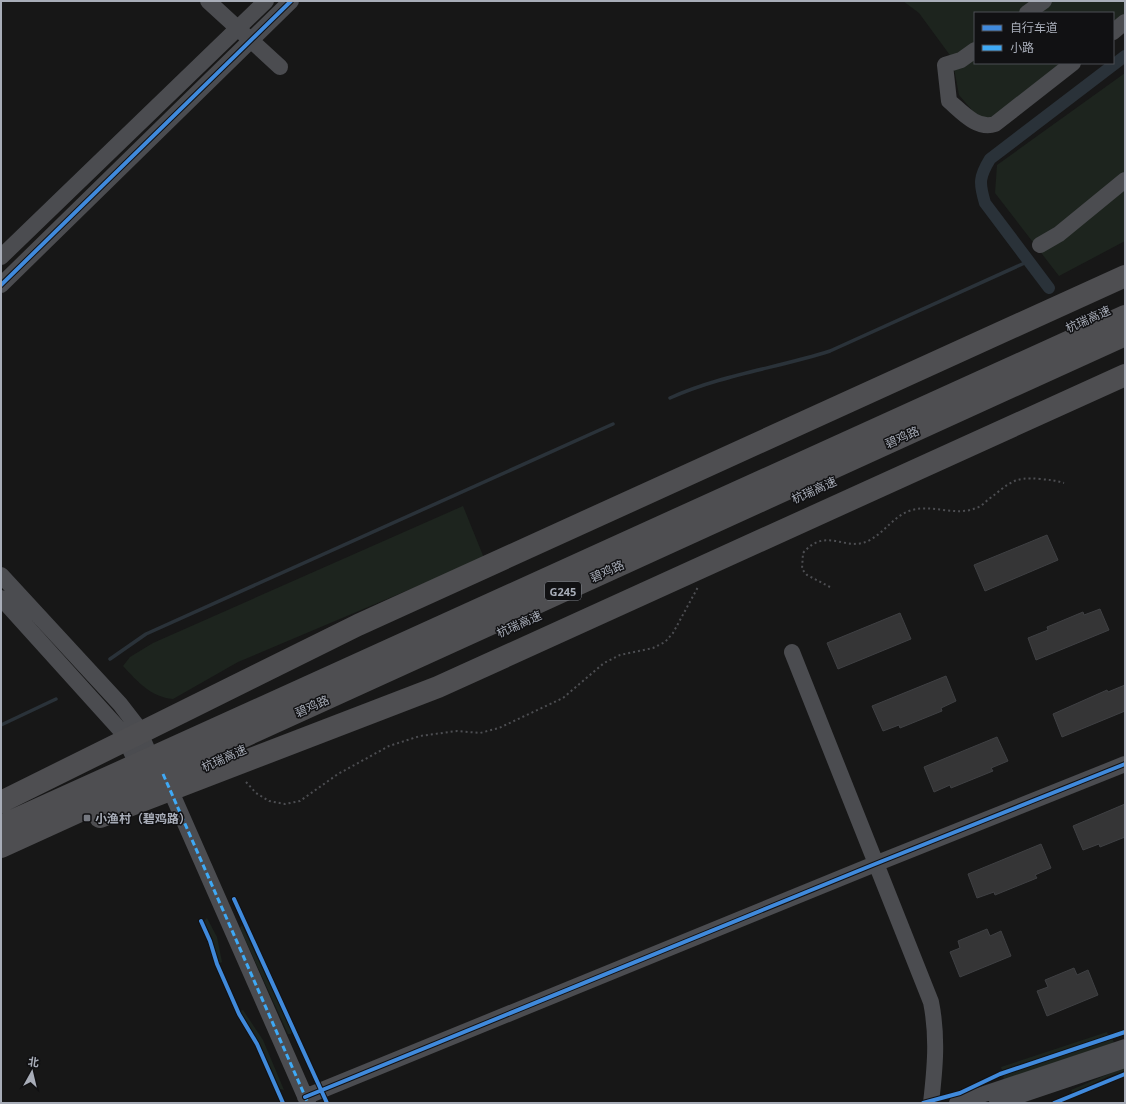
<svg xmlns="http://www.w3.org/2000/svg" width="1126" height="1104" font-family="'Open Sans','Noto Sans SC',sans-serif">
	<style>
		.green { fill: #1d241e }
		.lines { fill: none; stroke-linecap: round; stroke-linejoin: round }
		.stream { stroke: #2a3239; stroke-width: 3.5 }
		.canal { stroke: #2a3239; stroke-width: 12 }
		.building { fill: #353536; stroke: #3f4043 }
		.path { stroke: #4d4e52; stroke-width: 2; stroke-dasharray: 2 3; stroke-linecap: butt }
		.minor { stroke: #4b4c50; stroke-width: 16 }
		.highway { stroke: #4e4e51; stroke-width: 22 }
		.quiet { stroke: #3fa9f5; stroke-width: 3; stroke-dasharray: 6 3; stroke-linecap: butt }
		.cycleway-casing { stroke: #111113; stroke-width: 6 }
		.cycleway { stroke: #408adc; stroke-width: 4 }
		.poi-dot { fill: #757880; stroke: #111113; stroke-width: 1.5 }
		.labels { text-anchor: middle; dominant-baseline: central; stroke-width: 3; stroke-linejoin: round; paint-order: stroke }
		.shield { fill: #111113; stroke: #7b7e86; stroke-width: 1 }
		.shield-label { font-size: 11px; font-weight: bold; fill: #a8adb8 }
		.street-label { font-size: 12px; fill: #a8adb8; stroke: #111113 }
		.poi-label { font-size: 12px; font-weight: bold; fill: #a8adb8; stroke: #111113; text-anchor: start }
	</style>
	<rect width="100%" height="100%" fill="#171717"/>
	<path class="green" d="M903 1H1125V20L1113 29V13H975V63H1069L983 123 959 95 952 58 919 13Z
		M1125 73V241L1059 276 995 193 997 165Z
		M463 506 484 558 238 662 173 699C151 697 138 682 123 666L130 657 153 643Z
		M207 918 217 937 222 962 218 964 212 938 204 921Z
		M242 925 292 1032 291 1034H288L240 928Z
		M243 1010 263 1040 284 1090 280 1089 260 1044 240 1011Z
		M1107 1032 1108 1035 1002 1070 1001 1067Z
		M1110 1040H1113L1114 1043 1004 1080 1003 1078 1004 1075Z
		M1125 1067V1071L1107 1077 1073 1094 1071 1090Z"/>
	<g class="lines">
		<path class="stream" d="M670 398C721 375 777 368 830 351L1029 261
			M110 659 146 634 613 424
			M1 725 56 699"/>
		<path class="canal" d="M1049 288 985 203C979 183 979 177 990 159L1125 56"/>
	</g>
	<path class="building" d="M1047 535 1058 560 985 591 974 565Z
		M1100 609 1109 630 1036 660 1028 638 1048 630 1047 627 1083 612 1084 615Z
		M900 613 911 639 838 669 827 643Z
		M946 676 956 701 941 708 942 711 900 728 899 725 883 731 872 706Z
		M1125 685V711L1062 737 1053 714 1107 690 1108 692Z
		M997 737 1008 761 991 768 993 771 951 788 950 785 934 792 924 767Z
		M1125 804V837L1100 847 1099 844 1083 850 1073 826Z
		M1041 844 1051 868 1035 875 1037 878 995 895 994 892 977 898 968 874Z
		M987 929 990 936 1001 931 1011 956 960 977 950 952 960 948 958 941Z
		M1074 968 1077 975 1088 970 1098 995 1047 1016 1037 991 1048 987 1045 980Z"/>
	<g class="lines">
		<path class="path" d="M830 587 807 575 802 569 803 553C826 526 845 552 868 541 884 533 893 517 909 511 930 503 956 517 976 508 981 507 985 502 989 499 1009 484 1013 476 1040 479 1049 480 1055 480 1064 483
			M246 782 256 793 269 801 285 804 300 801 338 774 389 746 420 736 457 731 480 733 499 728 563 698 604 663 620 655 653 648 665 642 673 633 698 587"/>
		<path class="minor" d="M208 1 280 67
			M1027 13 1044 1
			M1113 32 1125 22
			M975 50 961 60 945 65 949 101C962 112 977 130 995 124L1073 63
			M1040 245 1059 234 1125 180
			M1 257 266 1
			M1 285 291 1
			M1 575 120 704 137 726 151 758
			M1 598 122 732 137 764
			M792 652 931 1002C938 1037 935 1068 931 1103
			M166 780 308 1103
			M305 1097 875 864 1125 764
			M957 1103 1125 1047
			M997 1103 1125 1060"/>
		<path class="highway" d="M1 802 358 625 1125 276
			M100 817 438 687 1125 375
			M1 826 1125 316
			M1 847 1125 335"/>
		<path class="quiet" d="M163 774 308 1103"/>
		<g class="cycleway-casing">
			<path id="cycleway" d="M1 285 291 1
				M234 899 327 1103
				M201 921 210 941 217 964 239 1014 257 1044 283 1103
				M305 1097 875 864 1125 764
				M923 1103 960 1093 1000 1074 1125 1032
				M1054 1103 1125 1074"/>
		</g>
		<use href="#cycleway" class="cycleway"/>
	</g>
	<rect class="poi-dot" x="83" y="814" width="8" height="8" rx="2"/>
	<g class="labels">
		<rect class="shield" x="545" y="582" width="36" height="18" rx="3"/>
		<g class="shield-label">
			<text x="563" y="591">G245</text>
		</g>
		<g class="street-label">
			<text transform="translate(1088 319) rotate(-24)">杭瑞高速</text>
			<text transform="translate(902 437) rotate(-24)">碧鸡路</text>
			<text transform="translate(814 490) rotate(-24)">杭瑞高速</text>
			<text transform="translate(607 571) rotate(-24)">碧鸡路</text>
			<text transform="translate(519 624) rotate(-24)">杭瑞高速</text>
			<text transform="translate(312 706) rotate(-24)">碧鸡路</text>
			<text transform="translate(224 758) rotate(-24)">杭瑞高速</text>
		</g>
		<g class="poi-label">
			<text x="95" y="818">小渔村（碧鸡路）</text>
		</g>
	</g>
	<rect width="1126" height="1104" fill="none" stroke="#a8adb8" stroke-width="4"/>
	<rect x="974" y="12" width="140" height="52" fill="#111113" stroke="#4d4f55"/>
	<rect x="982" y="25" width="20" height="6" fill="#408adc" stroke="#4d4f55"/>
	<text x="1010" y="32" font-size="12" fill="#a8adb8">自行车道</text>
	<rect x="982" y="45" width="20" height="6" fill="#3fa9f5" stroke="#4d4f55"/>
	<text x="1010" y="52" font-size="12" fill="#a8adb8">小路</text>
	<g transform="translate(32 1072) rotate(8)" stroke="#111113" stroke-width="3" paint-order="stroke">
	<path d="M0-3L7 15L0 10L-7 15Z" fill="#a8adb8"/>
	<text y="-6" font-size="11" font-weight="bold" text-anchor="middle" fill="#a8adb8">北</text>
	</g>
</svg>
